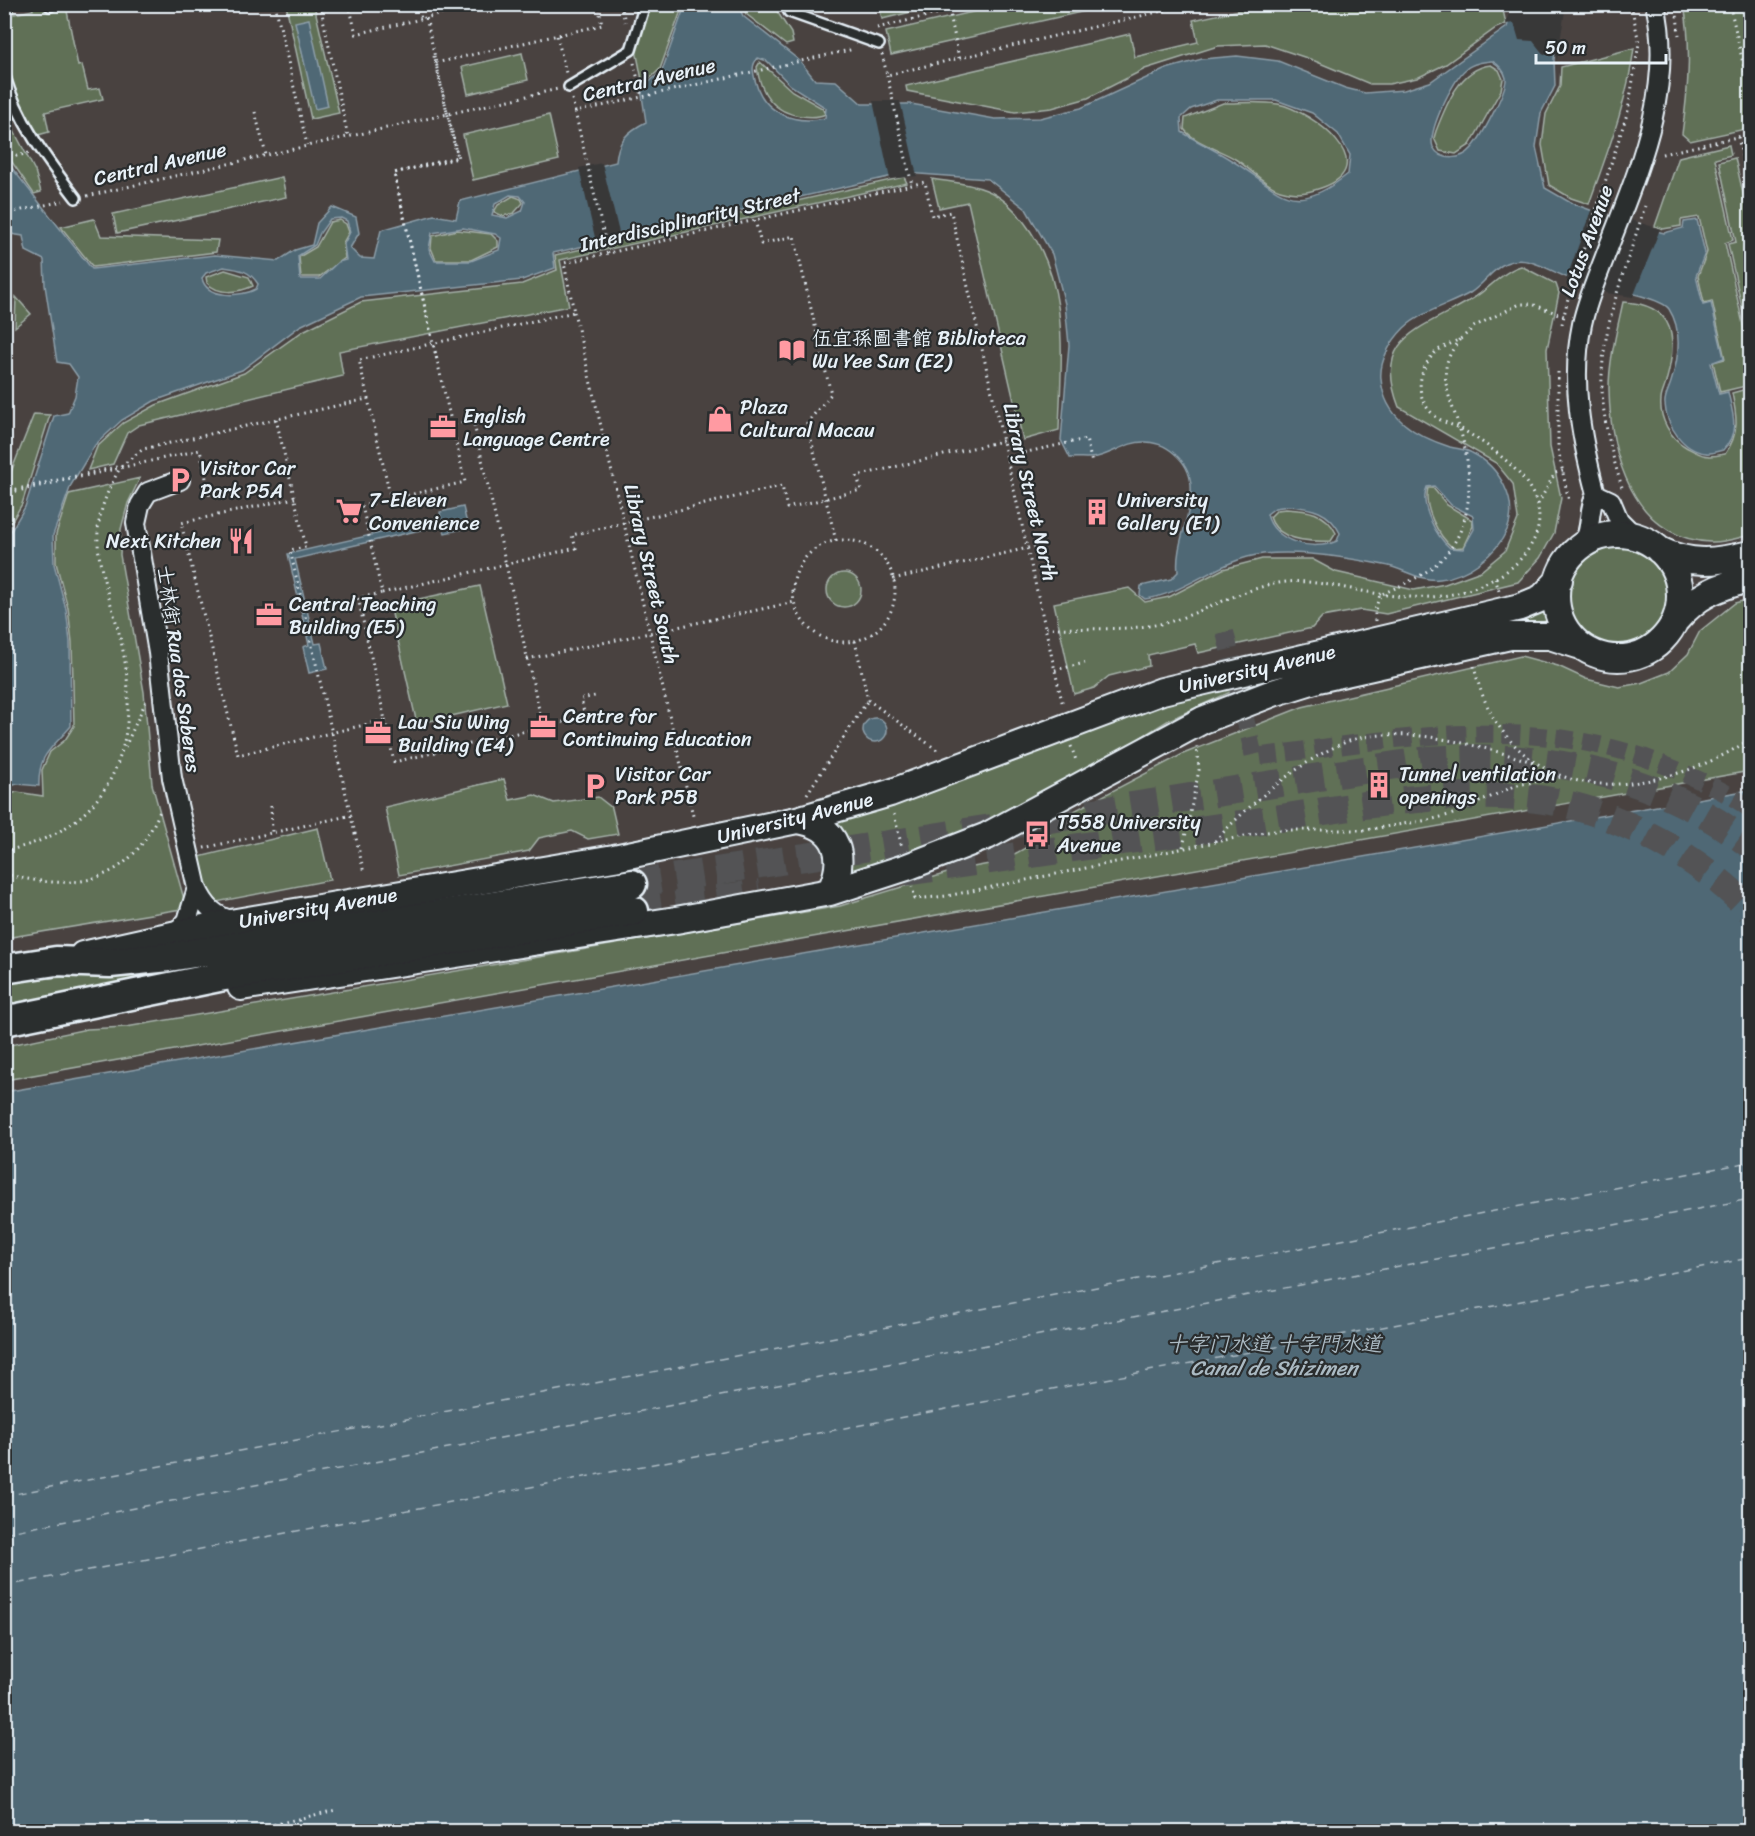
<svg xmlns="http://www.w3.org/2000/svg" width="1755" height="1836" font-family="Sriracha,'LXGW WenKai TC',sans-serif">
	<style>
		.built { fill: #484241 }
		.green { fill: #616f57; stroke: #a4b0a8; stroke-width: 1.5 }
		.water { fill: #4f6774; stroke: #8c9ea9; stroke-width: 1.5; fill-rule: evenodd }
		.pier { fill: #383737 }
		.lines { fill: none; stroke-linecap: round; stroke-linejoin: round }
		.ferry { stroke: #abbac3; stroke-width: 1.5; stroke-dasharray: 8 6; stroke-linecap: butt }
		.street-tunnel { stroke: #525354; stroke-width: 18; stroke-dasharray: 18 9; stroke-linecap: butt }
		.primary-tunnel { stroke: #525354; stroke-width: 28; stroke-dasharray: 28 14; stroke-linecap: butt }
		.lane-casing { stroke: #e8f1f8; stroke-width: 14 }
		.street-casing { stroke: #e8f1f8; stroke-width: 22 }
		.secondary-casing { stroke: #e8f1f8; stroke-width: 30 }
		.primary-casing { stroke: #e8f1f8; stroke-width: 33 }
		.path { stroke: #e8f1f8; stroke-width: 3; stroke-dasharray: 1.5 4.5; stroke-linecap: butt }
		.lane { stroke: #2a2d2e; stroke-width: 9 }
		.street { stroke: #2a2d2e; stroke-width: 18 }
		.secondary { stroke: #2a2d2e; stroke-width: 26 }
		.primary { stroke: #2a2d2e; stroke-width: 28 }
		.path-bridge { stroke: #e8f1f8; stroke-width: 3; stroke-dasharray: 1.5 4.5; stroke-linecap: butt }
		.labels { text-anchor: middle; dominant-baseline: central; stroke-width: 4.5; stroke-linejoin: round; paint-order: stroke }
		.street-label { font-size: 20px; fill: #e8f1f8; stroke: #2a2d2e }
		.poi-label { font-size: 20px; fill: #e8f1f8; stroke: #2a2d2e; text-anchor: start }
		.water-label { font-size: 21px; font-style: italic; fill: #abbac3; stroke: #2a2d2e }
	</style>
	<rect width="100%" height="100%" fill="#383737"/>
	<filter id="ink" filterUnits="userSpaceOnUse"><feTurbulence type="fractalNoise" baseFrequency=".0167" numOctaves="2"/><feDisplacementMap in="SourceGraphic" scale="12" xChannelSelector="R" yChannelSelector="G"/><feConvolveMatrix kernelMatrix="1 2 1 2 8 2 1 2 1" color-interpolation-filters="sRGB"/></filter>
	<g filter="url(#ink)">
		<path class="built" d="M5 5H1750V790L5 1092Z"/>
		<path class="green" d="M650 4 683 5 660 69 643 85 636 50Z
			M1007 4 1112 5 891 55 886 32Z
			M4 5H12L14 14 33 10 32 5H43L45 10 66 6 78 66 82 65 88 90 100 88 103 99 45 112 49 132 38 135C25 111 8 85 5 57 3 40 4 22 4 5Z
			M286 5H314L339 113 311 119Z
			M742 5H773L791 33 793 43 786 45 746 14Z
			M879 5V4L922 5 919 10 882 19Z
			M1263 5H1502L1506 24 1496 28 1446 64 1417 78 1389 84H1370L1310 59 1265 44 1218 46 1145 69 1088 98 1052 108 1015 112 907 91 906 86 1130 34 1135 57 1198 42 1193 20Z
			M1684 5H1750V128L1690 141 1682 134C1688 91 1692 47 1684 5Z
			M1634 48C1627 103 1607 153 1589 204L1571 198 1549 185 1542 145 1546 114 1560 86 1561 67Z
			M522 53 528 80 468 94 462 67Z
			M760 62 792 91 822 108 825 114C818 118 809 117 801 116 774 113 760 93 757 67Z
			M1491 65 1499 70 1503 79 1501 90 1470 145 1456 154 1440 151 1434 138 1436 131C1446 105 1460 68 1491 65Z
			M1223 103C1241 103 1261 101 1278 104 1312 111 1385 166 1321 188 1307 193 1295 195 1280 190 1264 185 1250 168 1235 159 1221 150 1194 143 1184 129L1185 118Z
			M4 112 35 171 41 192 34 194 5 152Z
			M549 115 559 160 473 180 463 135Z
			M1729 145 1731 155 1715 159 1733 240 1725 243 1750 356V385L1720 392 1713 362 1725 359 1712 301 1704 303 1698 276 1707 252 1699 217 1681 220V226L1663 229 1655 226 1679 157Z
			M1735 158 1750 224V344L1728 244 1736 242 1719 162Z
			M282 177 286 197 117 233 113 214Z
			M904 177 907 183 560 260 569 306 339 351 343 376 139 425 127 433 113 464 88 470 97 447 123 423 156 405 244 373 303 331 361 302 522 284 557 270 555 255Z
			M932 179C950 182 969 183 986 190 1001 196 1015 209 1024 222 1071 283 1061 358 1059 430L1023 440 968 202 939 208Z
			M513 196 521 199 523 203 514 213 503 216 494 212 498 205Z
			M94 219 101 236 218 240 216 252 93 267 61 227Z
			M340 220 346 224 349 232 343 243 345 258 319 277H301L299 257 316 247 330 222Z
			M457 230 491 234 498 241V247L471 260H436L431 248 432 236Z
			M1521 266 1556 284 1559 293 1547 349 1550 447 1561 498 1554 533 1540 558 1518 582 1386 614 1361 610 1322 617 1312 628 1198 653 1195 644 1148 655 1149 666 1109 676 1094 688 1074 694 1054 603 1129 588 1145 602 1169 597 1223 569 1262 559H1312L1336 572 1414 590 1445 584 1481 571 1505 551 1518 519 1513 484 1496 463 1399 407C1371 335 1424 329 1472 299 1489 289 1503 271 1521 266Z
			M225 270 249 277 253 286C238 293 218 295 207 283L206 277Z
			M16 297 31 314 15 327Z
			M1623 302C1676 304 1678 339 1666 382 1665 388 1661 394 1661 400 1659 418 1670 438 1686 447 1703 456 1705 458 1725 454 1740 433 1737 417 1732 393L1750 388V411L1744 429 1750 468V535C1738 538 1723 543 1710 542 1632 538 1610 453 1609 389 1609 360 1617 330 1623 302Z
			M34 414 50 415 22 504 5 533V487Z
			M140 478 128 503 121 529 120 555 144 692 152 784 184 899 181 909 5 938V796L17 792 43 796 42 770 50 752 65 740 74 726 72 642 68 608 56 563V534L69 494Z
			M1428 488H1433L1447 505 1472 520 1473 526 1463 547 1453 548C1438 536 1423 507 1428 488Z
			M1286 509C1307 510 1326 512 1336 533L1331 541C1312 542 1277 541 1270 517L1277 510Z
			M1566 596a52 52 0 1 1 104 0a52 52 0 1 1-104 0Z
			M827 590a17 17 0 1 1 34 0a17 17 0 1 1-34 0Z
			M480 586 507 703 417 724 390 605Z
			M1750 599V771L5 1080V1046L87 1029 126 1027 840 906 957 870 1000 862 1047 836 1072 812 1183 754 1302 707 1521 656 1558 666 1586 679 1619 687 1641 683 1669 672 1688 654 1700 631 1735 603Z
			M1552 605 1555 619 1307 676 1237 689 1169 720 1017 814 848 875 850 844 828 820 1172 699Z
			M504 779 510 800 534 795 554 803 598 797 612 808 618 834 588 839 572 831 539 838 529 851 399 875 385 807Z
			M318 828 330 880 206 904 195 858Z
			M133 971 139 976 136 982 5 1006V982Z"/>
		<path class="water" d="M685 5H738L743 16 800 61 815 80 836 81 862 104H911L995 119 1040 118 1081 108 1166 69 1202 59 1237 56 1278 61 1345 88 1365 93 1404 90 1430 82 1507 27 1513 8 1563 5 1554 59 1555 86 1541 113 1536 147 1545 188 1571 203 1629 224 1664 233 1683 228 1684 222 1697 220 1705 253 1696 276 1703 305 1711 303 1724 358 1711 363 1719 394 1728 392C1733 414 1740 432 1723 450 1718 451 1711 454 1706 453 1683 451 1666 425 1665 404 1664 397 1669 389 1671 382 1679 358 1683 331 1669 309 1660 296 1591 285 1571 279 1551 272 1527 253 1506 263 1492 269 1483 285 1470 293 1449 305 1422 311 1404 328 1391 341 1379 361 1381 379 1384 418 1416 436 1450 447 1458 449 1466 449 1472 453 1499 466 1519 501 1507 530 1496 555 1467 576 1440 579 1420 582 1403 568 1384 565 1346 557 1302 550 1263 554 1219 559 1186 594 1145 599L1140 595 1141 586 1171 579 1178 572C1173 535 1210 488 1178 457 1168 447 1160 443 1146 442 1128 441 1114 453 1097 457 1089 459 1078 457 1070 458L1061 440 1069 345 1065 304 1052 254 1026 209 988 179 906 173 553 253 555 268 522 280 361 297 300 326 242 370 154 401 122 420 95 445 71 485 53 535 54 564 66 609 70 642 71 726C52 749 38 753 39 786L17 784 5 788V541L25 507 54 416 68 413 75 396 78 377 69 364 57 362 45 285 44 260 26 251 23 236 5 233 4 158 92 269 215 255 278 261 295 250 312 245 317 223 332 207 356 217 359 233 350 248 360 258 374 259 381 230 434 215 456 219 460 201 616 162C617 141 628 131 646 122L641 89 662 71ZM758 58 767 61 790 85 826 108 825 118C794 125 763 113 755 80 753 72 751 65 758 58ZM1492 61C1499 65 1504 70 1506 78 1507 91 1481 138 1472 148 1462 160 1441 162 1433 147 1427 132 1453 79 1466 69 1473 63 1483 62 1492 61ZM1217 100H1276L1312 113 1338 134 1350 155 1348 174C1290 220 1281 190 1231 160 1215 150 1198 142 1182 132L1181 118 1191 109ZM510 195 520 196 525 202 522 211 507 218 492 215 495 204ZM341 218 347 221 350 232 344 244 346 260 338 262 320 279H300L298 256 315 245 320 233 330 219ZM463 228 495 234 501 238 499 250 471 261H435L429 249 432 233ZM224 267C239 269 249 270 258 284L256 289C242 297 206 299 202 278L206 273ZM1434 486 1451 505 1473 516 1474 529 1463 549 1450 548C1436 536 1419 504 1427 487ZM1289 506C1312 508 1329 511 1340 533L1337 541C1313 552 1273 542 1267 514L1275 508Z
			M309 19 328 106 315 109 295 22Z
			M463 507 468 528 445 533 442 525 295 559 315 644 321 643 327 669 309 673 303 647 309 645 288 554 441 519 440 512Z
			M863 730a12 12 0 1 1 24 0a12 12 0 1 1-24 0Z
			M1750 790V1831H5V1092Z"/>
		<path class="pier" d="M1511 4H1566L1557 60 1555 53 1544 55 1533 41 1519 40 1514 23 1506 24Z
			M873 101H900L917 176 890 179Z
			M602 163 621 241 597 246 579 168Z
			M1592 208 1660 229 1633 297 1607 293 1566 280Z"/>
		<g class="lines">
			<path class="ferry" d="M4 1496 1750 1162
				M4 1533 1750 1199
				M4 1586 1750 1258"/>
			<path class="street-tunnel" d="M1225 632 1254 757C1406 738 1545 708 1690 776 1712 786 1732 795 1750 809"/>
			<path class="primary-tunnel" d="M904 872C1019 856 1134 839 1249 823 1349 808 1482 779 1581 808 1640 825 1708 865 1750 910
				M632 884 1428 760C1546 752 1655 772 1750 845
				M634 911 760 893"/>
			<g class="lane-casing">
				<path id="lane" d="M50 4V6
					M786 4 789 12 879 44
					M4 74C18 121 46 159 76 198
					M569 87 631 50 645 4"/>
			</g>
			<g class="street-casing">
				<path id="street" d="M180 480 148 492 140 505 136 523 158 653 172 778 197 888C205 906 215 917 235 921
					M1596 494 1611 501 1619 520 1634 535
					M1582 545C1593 529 1587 511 1596 494 1581 438 1570 381 1582 324 1587 301 1596 280 1604 259 1634 179 1676 92 1655 4
					M172 935 187 921 197 888"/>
			</g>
			<g class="secondary-casing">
				<path id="secondary" d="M1556 596a62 62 0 1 1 124 0a62 62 0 1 1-124 0Z
					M1659 550C1691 566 1717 562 1750 554
					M1676 620C1697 595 1719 586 1750 579
					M797 820C839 826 847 858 830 892
					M83 955 213 926 614 858 797 820 890 793 1162 691 1520 607 1542 598 1559 580
					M241 987 676 920 830 892 907 867 987 836 1203 720 1273 693 1318 679 1510 636H1550L1578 645"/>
			</g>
			<g class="primary-casing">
				<path id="primary" d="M4 969 56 961 110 963 169 957 632 884
					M4 1021 219 977 634 911"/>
			</g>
			<path class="path" d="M275 4 307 145
				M320 4 348 137
				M349 4 356 34 421 19
				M418 4 421 19 481 4
				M621 4 625 22
				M948 4 959 58
				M1676 4 1679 35
				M1730 6 1750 94
				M877 28 977 4
				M557 36 566 73
				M882 54 887 75 1192 4
				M436 63 602 25 598 4
				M634 63 642 97
				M887 75 912 185
				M572 99 575 112 854 49
				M255 112 266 155
				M575 112 608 253
				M1738 137 1750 191
				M1703 145 1704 151
				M1662 154 1750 134
				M4 159 29 153
				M87 196 558 89
				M4 214 63 201
				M755 220 761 244 794 236 831 394 807 423 836 541
				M574 312 694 820
				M1562 324 1569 294 1628 111 1639 43 1631 4
				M1558 372V449L1569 502
				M4 377V408
				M276 419 306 547 290 550 364 873
				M443 427 473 420 543 727
				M1622 487C1612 456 1603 421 1602 388 1600 327 1628 263 1645 206
				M4 492 121 466 143 449 367 399
				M295 498 181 523 238 755 385 720 358 598 382 593 362 506 465 482 394 173 457 157 426 17
				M391 499 359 360 574 312 564 263 925 182 932 216 951 212 1063 706
				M1538 504 1555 473 1563 471
				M793 591a51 51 0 1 1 102 0a51 51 0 1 1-102 0Z
				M1495 578 1499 591
				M893 579 1041 545
				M382 593 576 548 572 535 782 486 787 508 861 490 857 476 1014 438 1018 454 1086 439 1092 463
				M1375 621V610L1380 595C1397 587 1415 580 1430 569 1475 536 1475 478 1460 430 1450 395 1433 372 1460 339
				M1046 628C1085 628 1135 632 1172 621 1208 610 1242 589 1279 583 1301 579 1324 584 1346 588 1393 597 1438 605 1483 584 1502 576 1518 565 1529 548 1563 498 1502 453 1463 430 1454 425 1443 423 1435 416 1412 397 1418 367 1438 350L1462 338 1475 326 1520 304H1532L1564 316
				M855 641 868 700 937 750
				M527 659 795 602
				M1474 666C1484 715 1513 757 1562 776 1617 798 1704 772 1750 739
				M1055 670 1085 663
				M385 720 394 762 585 717 581 699 595 696
				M1071 746 1077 763
				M125 747 146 701
				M807 794 868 700
				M271 806 272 832
				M894 814 902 848
				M1215 841C1247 806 1317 745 1364 737 1422 728 1482 747 1536 763
				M1183 847 1199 770 1197 746
				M204 848 352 815
				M4 851C112 830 143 744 122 646 114 606 96 571 98 530 100 506 110 486 121 466
				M4 874C77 892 129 885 160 811
				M912 886 915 899 947 896 1260 833 1281 830H1365L1429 820 1453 814 1517 785 1562 777
				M299 1819 301 1832
				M268 1826 336 1810"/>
			<use href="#lane" class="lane"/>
			<use href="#street" class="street"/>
			<use href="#secondary" class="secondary"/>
			<use href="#primary" class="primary"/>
			<path class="path-bridge" d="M434 56 458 158 394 173 437 360
				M4 494 200 450 210 497"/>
		</g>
	</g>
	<defs>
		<g id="library-bare" transform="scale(2.07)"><path d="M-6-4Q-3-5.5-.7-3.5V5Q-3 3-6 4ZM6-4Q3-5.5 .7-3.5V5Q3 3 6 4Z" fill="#ff9aa2" stroke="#2a2d2e" stroke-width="2.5" paint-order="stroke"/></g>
		<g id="shop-bare" transform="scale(2.07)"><path d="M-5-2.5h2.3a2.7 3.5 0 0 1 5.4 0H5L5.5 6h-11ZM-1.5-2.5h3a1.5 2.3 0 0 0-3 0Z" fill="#ff9aa2" stroke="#2a2d2e" stroke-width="2.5" paint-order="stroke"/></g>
		<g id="office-bare" transform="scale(2.07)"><path d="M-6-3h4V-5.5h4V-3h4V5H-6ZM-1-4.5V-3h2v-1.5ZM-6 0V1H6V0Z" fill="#ff9aa2" stroke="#2a2d2e" stroke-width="2.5" paint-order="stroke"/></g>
		<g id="parking-bare" transform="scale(2.07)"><path d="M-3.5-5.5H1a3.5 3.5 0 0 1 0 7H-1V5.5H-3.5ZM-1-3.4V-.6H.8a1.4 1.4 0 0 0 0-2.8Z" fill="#ff9aa2" stroke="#2a2d2e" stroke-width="2.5" paint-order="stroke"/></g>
		<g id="supermarket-bare" transform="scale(2.07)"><path d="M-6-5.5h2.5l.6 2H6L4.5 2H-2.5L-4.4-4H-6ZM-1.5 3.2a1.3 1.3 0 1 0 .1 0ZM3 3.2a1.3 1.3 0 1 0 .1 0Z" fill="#ff9aa2" stroke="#2a2d2e" stroke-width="2.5" paint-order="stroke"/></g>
		<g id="building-bare" transform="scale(2.07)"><path d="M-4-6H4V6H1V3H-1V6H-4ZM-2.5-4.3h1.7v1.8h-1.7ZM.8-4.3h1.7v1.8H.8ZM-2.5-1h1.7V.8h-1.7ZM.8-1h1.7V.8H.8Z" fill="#ff9aa2" stroke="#2a2d2e" stroke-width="2.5" paint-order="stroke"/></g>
		<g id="restaurant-bare" transform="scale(2.07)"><path d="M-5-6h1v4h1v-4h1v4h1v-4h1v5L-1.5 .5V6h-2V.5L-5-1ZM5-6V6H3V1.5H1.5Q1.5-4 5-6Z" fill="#ff9aa2" stroke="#2a2d2e" stroke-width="2.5" paint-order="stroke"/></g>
		<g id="bus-bare" transform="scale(2.07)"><path d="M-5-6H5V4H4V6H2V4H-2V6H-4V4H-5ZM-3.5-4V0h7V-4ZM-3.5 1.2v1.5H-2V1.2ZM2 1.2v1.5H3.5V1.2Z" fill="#ff9aa2" stroke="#2a2d2e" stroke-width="2.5" paint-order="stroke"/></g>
	</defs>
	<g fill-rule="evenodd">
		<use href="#library-bare" x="792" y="350"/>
		<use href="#shop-bare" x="720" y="419"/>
		<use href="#office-bare" x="443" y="427"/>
		<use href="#parking-bare" x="180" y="480"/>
		<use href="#supermarket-bare" x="349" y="511"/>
		<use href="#building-bare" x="1097" y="512"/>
		<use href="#restaurant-bare" x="241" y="541"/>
		<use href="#office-bare" x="269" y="615"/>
		<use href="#office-bare" x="543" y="727"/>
		<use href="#office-bare" x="378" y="733"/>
		<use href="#building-bare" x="1379" y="785"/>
		<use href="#parking-bare" x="595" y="786"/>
		<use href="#bus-bare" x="1037" y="834"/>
	</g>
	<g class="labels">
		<g class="street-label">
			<text transform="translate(649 80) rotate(-13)">Central Avenue</text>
			<text transform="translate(160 164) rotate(-13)">Central Avenue</text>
			<text transform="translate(690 220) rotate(-13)">Interdisciplinarity Street</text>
			<text transform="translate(1587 241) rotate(-70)">Lotus Avenue</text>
			<text transform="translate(1030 492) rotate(77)">Library Street North</text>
			<text transform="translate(651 574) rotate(77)">Library Street South</text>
			<text transform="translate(179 669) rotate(82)">士林街 Rua dos Saberes</text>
			<text transform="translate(1257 669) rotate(-13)">University Avenue</text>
			<text transform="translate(795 818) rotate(-14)">University Avenue</text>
			<text transform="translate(318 908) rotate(-10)">University Avenue</text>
		</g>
		<g class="poi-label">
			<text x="812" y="338">伍宜孫圖書館 Biblioteca<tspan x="812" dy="23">Wu Yee Sun (E2)</tspan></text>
			<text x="740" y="407">Plaza<tspan x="740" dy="23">Cultural Macau</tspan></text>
			<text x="463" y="416">English<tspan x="463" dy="23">Language Centre</tspan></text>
			<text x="200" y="468">Visitor Car<tspan x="200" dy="23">Park P5A</tspan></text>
			<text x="369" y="500">7-Eleven<tspan x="369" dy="23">Convenience</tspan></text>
			<text x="1117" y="500">University<tspan x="1117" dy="23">Gallery (E1)</tspan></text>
			<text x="221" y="541" text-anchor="end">Next Kitchen</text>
			<text x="289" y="604">Central Teaching<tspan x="289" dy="23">Building (E5)</tspan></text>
			<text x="563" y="716">Centre for<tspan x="563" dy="23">Continuing Education</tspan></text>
			<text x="398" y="722">Lau Siu Wing<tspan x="398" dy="23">Building (E4)</tspan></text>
			<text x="615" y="774">Visitor Car<tspan x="615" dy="23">Park P5B</tspan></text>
			<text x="1399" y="774">Tunnel ventilation<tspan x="1399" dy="23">openings</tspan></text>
			<text x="1057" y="822">T558 University<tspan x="1057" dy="23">Avenue</tspan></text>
		</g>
		<g class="water-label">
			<text x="1274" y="1344">十字门水道 十字門水道<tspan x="1274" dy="24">Canal de Shizimen</tspan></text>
		</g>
	</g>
	<rect width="1755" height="1836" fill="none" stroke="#2a2d2e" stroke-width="24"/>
	<rect x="12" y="12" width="1731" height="1812" fill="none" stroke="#e8f1f8" stroke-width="2" filter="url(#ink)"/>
	<path d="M1536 54v9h130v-9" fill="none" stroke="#e8f1f8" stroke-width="3"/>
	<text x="1545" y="54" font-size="18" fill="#e8f1f8" stroke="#2a2d2e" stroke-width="4.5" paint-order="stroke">50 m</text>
</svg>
